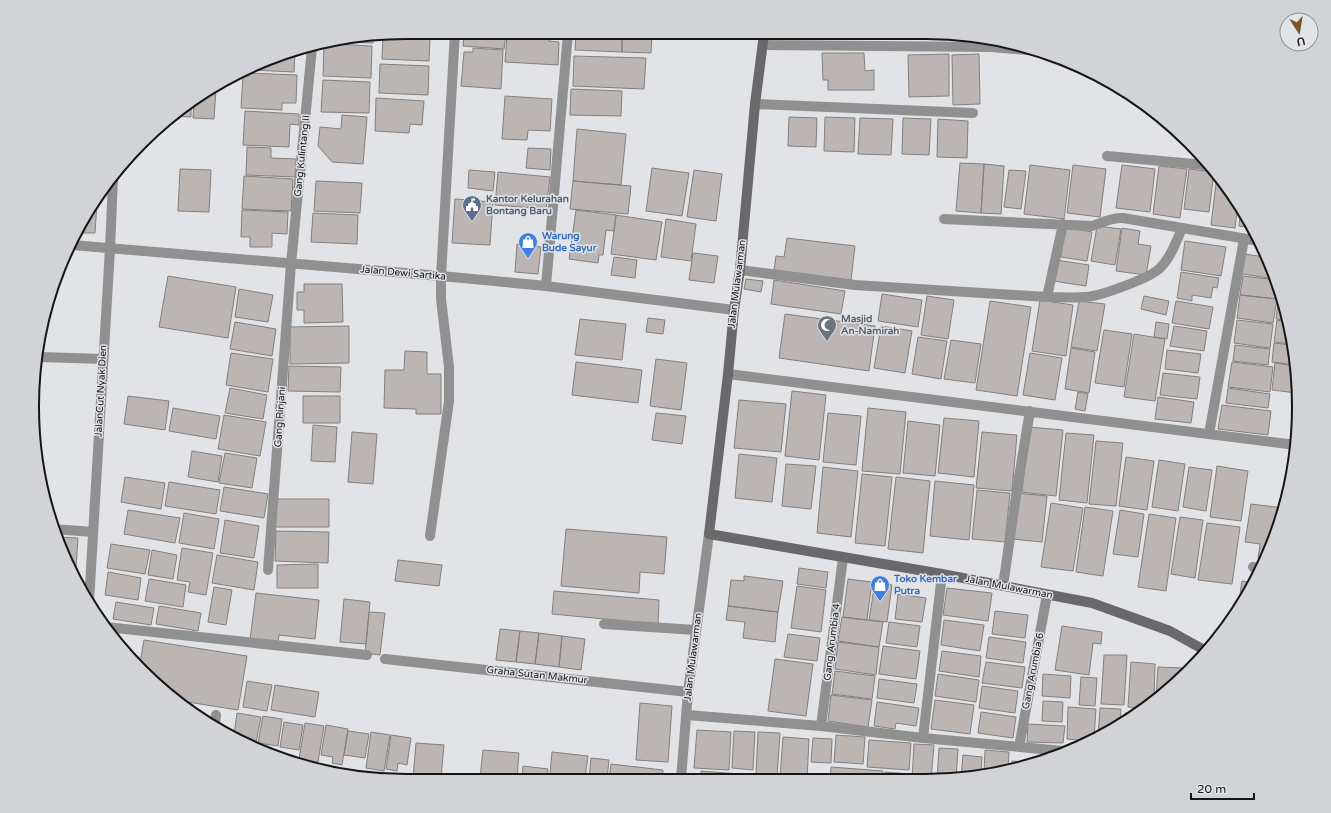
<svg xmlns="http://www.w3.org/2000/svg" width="1331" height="813" font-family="'Varela Round',sans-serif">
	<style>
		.building { fill: #bbb6b4; stroke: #847f7d }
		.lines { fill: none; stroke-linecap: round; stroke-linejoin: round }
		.street { stroke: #919091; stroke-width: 10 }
		.secondary { stroke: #6a686b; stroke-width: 10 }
		.labels { text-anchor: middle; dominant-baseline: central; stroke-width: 3; stroke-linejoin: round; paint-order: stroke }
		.street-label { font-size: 10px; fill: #151617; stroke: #e1e3e7 }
		.service-label { font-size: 10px; font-weight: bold; fill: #4e5e75; stroke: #e1e3e7; text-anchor: start }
		.shop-label { font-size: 10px; font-weight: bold; fill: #366cbe; stroke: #e1e3e7; text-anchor: start }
		.worship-label { font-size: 10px; font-weight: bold; fill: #5b616d; stroke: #e1e3e7; text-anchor: start }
		.rim { fill: none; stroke: #151617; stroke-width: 2 }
	</style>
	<rect width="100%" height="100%" fill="#e1e3e7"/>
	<path class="building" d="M406 32H445L444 38H430L429 61 382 59 383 36Z
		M464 32 506 33 504 49 463 46Z
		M507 33H549V41L559 42 558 65 505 62Z
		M576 33H622V52L575 50Z
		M622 33H652L651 53 622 52Z
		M954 35H973L976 36V37L955 39Z
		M373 37V43L347 42Z
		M332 44 372 46 371 78 323 76 324 46Z
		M473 48 503 50 501 89 461 86 464 52H473Z
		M295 50 294 72 252 70 286 52Z
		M822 53H864L865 71 874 70V90H828V80H823Z
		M949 54V96L909 97 908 55Z
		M979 54 980 104 953 105 952 55Z
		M574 56 646 58 644 89 573 86Z
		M380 64 429 66 428 95 379 93Z
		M247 73 297 75 296 103H282V110L241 108 243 75Z
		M323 80 370 82 369 113 321 112Z
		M571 89 622 91 621 116 570 115Z
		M216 90 214 119 193 118 194 101Z
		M505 96 552 99 550 131 528 130 527 140 502 139Z
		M376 98 424 101 422 125 410 124 409 133 375 131Z
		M191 102V117L172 116 179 109Z
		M245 111 299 114V125L290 124 289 147 243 145Z
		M342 115 367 117 363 164 332 162 318 146 320 127 341 129Z
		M789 117 817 118 816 147 788 146Z
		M825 117 855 118 854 152 824 151Z
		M860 118 893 119 891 155 858 154Z
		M903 118 931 119 929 155 902 154Z
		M938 119 968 121 967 158 937 157Z
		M577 129 626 134 621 185 573 181Z
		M247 147 271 148V158L296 159 295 177 246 175Z
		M528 148 551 149 550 170 526 168Z
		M960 163 984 164 981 213 956 211Z
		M984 164 1004 166 1001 214 981 213Z
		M1030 165 1070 170 1064 219 1024 214Z
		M1073 165 1106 169 1100 217 1067 213Z
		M1122 165 1155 169 1150 212 1116 208Z
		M1159 166 1187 169 1180 218 1153 214Z
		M652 168 689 173 682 216 646 211Z
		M180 169 211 170 209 212 178 211Z
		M1189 169 1214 172 1209 212 1184 209Z
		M469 170 495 172 493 191 468 188Z
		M694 170 722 174 716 221 687 217Z
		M1009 170 1026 171 1021 209 1004 207Z
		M498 172 550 177 546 209 495 205Z
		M1217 175 1238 204 1235 228 1211 225Z
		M244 176 293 179 291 211 242 209Z
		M316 181 362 183 360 213 314 211Z
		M573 181 631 186 628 214 570 209Z
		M455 199 493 202 490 245 452 243Z
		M93 202 97 203 95 233H78Z
		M1241 209 1249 219 1253 228 1239 226Z
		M242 210 288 212 287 234 272 233V247H250V237H241Z
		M576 210 616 215 614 231 606 230 603 255H599L598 263 569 259Z
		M313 213 358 215 357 244 311 242Z
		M616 215 662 222 656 260 611 254Z
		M666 219 696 224 691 261 661 257Z
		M1097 226 1121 229 1115 265 1091 261Z
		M1065 227 1092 232 1087 261 1061 257Z
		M1122 228 1140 231 1138 244 1151 246 1146 275 1116 271Z
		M787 238 855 246 851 280 774 270 776 256 784 257Z
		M1185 241 1226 247 1221 276 1181 270Z
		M517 244 541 247 538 274 515 272Z
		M693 253 718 256 714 283 689 280Z
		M1244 254 1266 257 1276 279 1242 274Z
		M614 257 637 260 635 278 611 275Z
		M1056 260 1089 265 1086 286 1053 281Z
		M1181 272 1219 278 1217 288 1213 287 1211 298 1192 295V301L1177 298Z
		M168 276 236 287 228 338 159 327Z
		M1243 276 1277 280 1278 284 1277 299 1240 295Z
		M746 279 763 281 761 292 744 289Z
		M774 280 845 291 841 314 771 304Z
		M304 284H342L343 322 304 323V310H297V292H304Z
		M239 289 273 295 268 322 235 317Z
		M882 294 922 300 918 327 878 321Z
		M1240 295 1277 299 1273 323 1237 318Z
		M927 296 954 300 948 339 921 335Z
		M1144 296 1169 301 1166 315 1141 309Z
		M1279 296H1281L1287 320 1276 319Z
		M1040 300 1073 305 1066 356 1032 351Z
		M990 301 1031 307 1017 396 976 390Z
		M1079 301 1105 304 1097 351 1071 347Z
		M1176 301 1213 307 1209 329 1172 323Z
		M785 314 875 326 869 371 779 358Z
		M648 318 665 320 663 334 646 332Z
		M580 319 626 324 622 360 575 355Z
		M1237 320 1273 324 1270 348 1234 343Z
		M1277 320 1287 322 1293 344 1274 342Z
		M235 322 276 329 272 356 230 349Z
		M1156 322 1169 324 1167 339 1154 337Z
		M349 326V363L290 364V327Z
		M881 326 912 331 905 373 874 368Z
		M1174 326 1207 331 1204 351 1170 346Z
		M1104 330 1132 334 1124 387 1095 383Z
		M1134 334 1165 339 1155 401 1124 397Z
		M918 337 947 341 941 379 912 374Z
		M951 340 981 344 975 383 944 379Z
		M1274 343 1293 345 1296 365 1272 362Z
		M1235 345 1270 349 1268 365 1233 361Z
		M1071 348 1095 352 1089 393 1065 389Z
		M1167 350 1201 354 1198 373 1165 369Z
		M405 351 427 352V374H441V414H416V409L384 408 385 370H404Z
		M231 353 273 359 268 392 226 385Z
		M1030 353 1062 358 1055 400 1023 395Z
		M656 359 687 363 681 410 650 406Z
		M576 362 642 370 638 403 572 395Z
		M1232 362 1273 367 1270 392 1228 387Z
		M1275 363 1296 366 1297 393 1272 390Z
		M289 366 341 367 340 392 288 391Z
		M1163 373 1200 377 1197 399 1160 395Z
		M230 388 267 395 263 419 225 413Z
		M1228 388 1270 394 1268 408 1226 403Z
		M792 391 826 395 819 460 785 456Z
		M1078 392 1088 394 1085 411 1075 409Z
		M128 396 169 401 165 430 124 424Z
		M303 396H340V423H303Z
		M1158 397 1194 402 1191 423 1155 419Z
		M739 400 786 404 781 452 734 448Z
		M1222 405 1271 411 1268 435 1218 429Z
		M173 408 220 416 216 439 169 431Z
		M868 408 906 412 900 474 862 471Z
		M656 413 686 416 682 444 652 440Z
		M828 413 861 416 856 465 823 462Z
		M224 415 266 422 260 456 218 449Z
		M944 418 979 421 974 477 938 473Z
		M908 421 940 425 935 476 903 473Z
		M313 425 337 427 335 462 311 461Z
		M1029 427 1063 430 1056 496 1022 492Z
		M352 432 377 434 373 484 348 482Z
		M982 432 1017 435 1012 491 976 488Z
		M1066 433 1094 435 1087 503 1059 500Z
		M1096 441 1123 443 1116 506 1089 504Z
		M192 451 222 456 218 482 188 477Z
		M225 453 257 458 252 488 219 483Z
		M739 454 777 458 772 502 735 498Z
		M1126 457 1154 461 1147 510 1119 506Z
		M1159 460 1185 464 1178 511 1152 507Z
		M786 464 816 466 811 509 782 506Z
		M1217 466 1248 471 1241 521 1210 517Z
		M823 467 858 471 851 537 817 533Z
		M1189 467 1212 470 1206 511 1183 507Z
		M862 474 892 477 885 546 855 543Z
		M125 477 165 483 161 509 121 502Z
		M896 477 930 481 923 553 888 549Z
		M935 481 974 485 969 540 930 536Z
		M169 482 220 490 216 514 165 506Z
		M224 487 268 494 264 518 220 511Z
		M977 490 1010 493 1005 542 972 539Z
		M1017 493 1047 496 1042 542 1012 539Z
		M275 499H329V527H274Z
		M1051 503 1083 508 1073 571 1041 567Z
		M1251 504 1284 508 1265 560 1258 558 1260 544 1245 542Z
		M1085 507 1113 511 1103 576 1076 572Z
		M128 510 180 518 175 543 124 534Z
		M1120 510 1144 514 1138 557 1113 554Z
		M184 513 219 519 214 549 179 543Z
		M1149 514 1176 518 1166 591 1138 587Z
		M1180 517 1203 520 1195 578 1171 574Z
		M225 520 259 526 254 558 220 553Z
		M1207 523 1240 527 1232 584 1198 580Z
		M566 529 667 537 664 574 640 572 639 593 561 586Z
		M276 531 329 532 328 563 275 561Z
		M57 537 78 538 76 567 71 566Z
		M111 544 150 550 145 574 107 568Z
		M182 548 213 553 206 595 188 592 190 582 177 580Z
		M152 550 177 555 173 579 148 575Z
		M217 555 258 562 254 590 212 583Z
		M398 560 442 565 439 586 395 581Z
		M318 564V588H277V565Z
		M799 568 828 572 826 588 797 584Z
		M108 572 141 578 138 600 105 595Z
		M744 576 783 581 778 612 728 606 731 580 744 581Z
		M149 579 186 585 183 607 145 601Z
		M848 579 872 582 867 620 843 617Z
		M1242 581 1254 583 1238 608Z
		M875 582 892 585 887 622 869 620Z
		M797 586 826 590 821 632 791 628Z
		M214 587 232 590 226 625 208 622Z
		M947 588 992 593 988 621 943 615Z
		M554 591 659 600 658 624 552 614Z
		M256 593 319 600 315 639 279 635 278 643 250 640Z
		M898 594 926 598 922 622 895 619Z
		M344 599 370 602 366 644 340 642Z
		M116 602 154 608 151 625 113 619Z
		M159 606 201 613 198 631 156 624Z
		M728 606 778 612 775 642 743 638 745 622 726 620Z
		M995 611 1028 615 1025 638 992 634Z
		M369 612 385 613 380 655 365 653Z
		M842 617 883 622 879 647 838 641Z
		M944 620 984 625 980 651 941 645Z
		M889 622 920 626 917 647 886 643Z
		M1062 626 1102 632 1101 644 1093 643 1089 675 1055 670Z
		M500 629 520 631 516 662 496 660Z
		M520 631 539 633 535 664 516 662Z
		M539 633 562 636 559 667 535 664Z
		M788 634 820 638 817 661 784 657Z
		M562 636 585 639 581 670 559 667Z
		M989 637 1026 642 1023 663 986 658Z
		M144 640 247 656 238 710 175 700 140 663Z
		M838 642 879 647 876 675 835 669Z
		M883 646 920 651 916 679 879 674Z
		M942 651 981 656 979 677 939 671Z
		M1104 655H1127L1124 705 1101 704Z
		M775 659 813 664 806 716 768 711Z
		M986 662 1025 667 1022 688 982 683Z
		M1131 662 1155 664 1154 701 1143 708 1128 707Z
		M1158 667 1183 668V676L1172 688 1156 699Z
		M835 671 875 676 872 699 832 694Z
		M938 674 979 680 976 702 935 696Z
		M1043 674 1071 676 1070 698 1042 696Z
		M1081 677 1097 678 1095 706 1079 705Z
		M879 679 917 684 914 703 877 698Z
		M247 681 272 685 267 711 243 707Z
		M275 685 319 692 315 717 271 710Z
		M982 686 1018 691 1015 713 979 708Z
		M831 695 872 700 868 727 828 721Z
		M935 700 974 705 970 734 931 729Z
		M1043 701 1063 702 1062 722 1042 721Z
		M877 702 919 708 916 726 896 723 895 729 874 726Z
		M640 703 672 706 668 762 636 760Z
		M180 705 193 707 192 711Z
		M1068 707 1096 709 1094 738 1088 741 1067 739Z
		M1100 708 1121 709 1120 725 1112 731 1098 737Z
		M981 712 1016 717 1013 738 978 733Z
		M237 713 261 717 256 743 243 741 234 735Z
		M1125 713H1136L1125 721Z
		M263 716 282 719 278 746 258 743Z
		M284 722 303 725 299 750 280 747Z
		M305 723 324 726 318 762 299 759Z
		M1028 724 1065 726 1063 743 1027 742Z
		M326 725 348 729 342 765 332 763 333 757 321 755Z
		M697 730 731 732 729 770 694 768Z
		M348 731 369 734 365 758 344 755Z
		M734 731 755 732 753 770 732 768Z
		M371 732 390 735 384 771 366 768Z
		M758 732 780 733 777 776 756 775Z
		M391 735 411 738 407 765 398 763 397 771 386 769Z
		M836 735 865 737 863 764 834 762Z
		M783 737 809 739 807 780 780 778Z
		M813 738 832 739 831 763 811 762Z
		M869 740 911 743 909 770 867 767Z
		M416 743 444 745 441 778H413Z
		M914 744 934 745 931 780H912Z
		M939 748 958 749 956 779 937 780Z
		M483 750 519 753 517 778H480Z
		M985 750 1009 752 1008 770 984 774Z
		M552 752 588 756 585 778 550 774Z
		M963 755 982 757 981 775 961 778Z
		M591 758 609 760 607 779H589Z
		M1012 761 1035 763 1022 768 1012 770Z
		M611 764 663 770 662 779H609Z
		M523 766 548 769 547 779 522 778Z
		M831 767 883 771 882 780H830Z
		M701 771 753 775V779H701Z
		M885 772 910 774V780H884Z
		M550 774 585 778V779H549Z
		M447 776 465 778H447Z"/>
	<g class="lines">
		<path class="street" d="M763 45 990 47 1027 50
			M755 104 973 113
			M1107 156 1205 165 1209 164
			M944 219 1092 226C1103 223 1111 217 1123 218L1259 241
			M72 245 441 276 546 286 734 310
			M740 270 855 285 1047 297 1063 224
			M546 286 568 33
			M1047 297C1060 297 1073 298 1086 297 1100 296 1151 278 1160 268 1171 257 1176 242 1182 228
			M40 357 103 359
			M728 374 1296 445
			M1209 434 1244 239
			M53 529 93 532
			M430 536 449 401V367L441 299V276L455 32
			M1253 567 1262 568
			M268 570 291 264 312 48
			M1003 586 1017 489 1030 411
			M89 602 110 249 113 179
			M604 624 696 630
			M106 627 367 655
			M385 659 688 692
			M687 715 821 726 923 738 1063 751
			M215 724 216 715
			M821 726 843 558
			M923 738 942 574
			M1019 747 1047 595
			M681 779 688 692 709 534"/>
		<path class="secondary" d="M764 34 755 104 740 270 734 310 728 374 709 534 942 574 1092 603 1170 631 1206 651"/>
	</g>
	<defs>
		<g id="civic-pin" transform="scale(1)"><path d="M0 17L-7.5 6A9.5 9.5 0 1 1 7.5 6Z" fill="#5c6f8a" stroke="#e1e3e7"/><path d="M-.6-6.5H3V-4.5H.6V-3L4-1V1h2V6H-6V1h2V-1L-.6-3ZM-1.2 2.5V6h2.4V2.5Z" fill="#fff"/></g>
		<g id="shop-pin" transform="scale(1)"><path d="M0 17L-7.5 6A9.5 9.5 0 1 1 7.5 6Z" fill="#3f7fe0" stroke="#e1e3e7"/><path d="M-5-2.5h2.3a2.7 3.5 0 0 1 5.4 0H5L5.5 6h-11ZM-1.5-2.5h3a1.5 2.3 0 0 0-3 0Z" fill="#fff"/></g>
		<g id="mosque-pin" transform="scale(1)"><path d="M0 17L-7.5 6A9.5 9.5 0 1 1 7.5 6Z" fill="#6b7280" stroke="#e1e3e7"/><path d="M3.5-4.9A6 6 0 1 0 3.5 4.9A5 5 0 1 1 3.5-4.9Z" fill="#fff"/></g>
	</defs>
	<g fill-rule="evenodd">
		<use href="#civic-pin" x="472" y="205"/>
		<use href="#shop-pin" x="528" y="242"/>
		<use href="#mosque-pin" x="827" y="325"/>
		<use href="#shop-pin" x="880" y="585"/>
	</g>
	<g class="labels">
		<g class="street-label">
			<text transform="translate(302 156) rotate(-84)">Gang Kulintang II</text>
			<text transform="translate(403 273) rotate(5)">Jalan Dewi Sartika</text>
			<text transform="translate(737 284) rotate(-83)">Jalan Mulawarman</text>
			<text transform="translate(101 391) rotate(-87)">JalanCut Nyak Dien</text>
			<text transform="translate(280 417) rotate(-86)">Gang Rinjani</text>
			<text transform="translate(1009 587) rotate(11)">Jalan Mulawarman</text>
			<text transform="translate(832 642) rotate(-83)">Gang Arumbia 4</text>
			<text transform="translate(693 657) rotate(-83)">Jalan Mulawarman</text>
			<text transform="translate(1033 671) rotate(-79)">Gang Arumbia 6</text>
			<text transform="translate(537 675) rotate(6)">Graha Sutan Makmur</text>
		</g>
		<g class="service-label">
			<text x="486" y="199">Kantor Kelurahan<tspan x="486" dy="12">Bontang Baru</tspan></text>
		</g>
		<g class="shop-label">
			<text x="542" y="236">Warung<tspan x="542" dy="12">Bude Sayur</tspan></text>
			<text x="894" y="579">Toko Kembar<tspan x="894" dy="12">Putra</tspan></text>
		</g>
		<g class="worship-label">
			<text x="841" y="319">Masjid<tspan x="841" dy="12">An-Namirah</tspan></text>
		</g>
	</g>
	<path d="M0 0H1331V813H0ZM406 39H925A367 367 0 0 1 1292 406V407A367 367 0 0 1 925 774H406A367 367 0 0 1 39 407V406A367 367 0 0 1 406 39Z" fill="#d1d3d6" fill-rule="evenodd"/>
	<path class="rim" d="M406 39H925A367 367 0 0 1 1292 406V407A367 367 0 0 1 925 774H406A367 367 0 0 1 39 407V406A367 367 0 0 1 406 39Z"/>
	<g transform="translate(1299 32) rotate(168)"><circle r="19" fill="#e1e3e7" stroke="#8f9194"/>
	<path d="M0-3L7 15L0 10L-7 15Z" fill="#77562d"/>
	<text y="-6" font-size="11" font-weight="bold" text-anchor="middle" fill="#151617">U</text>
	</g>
	<path d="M1191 793v6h63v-6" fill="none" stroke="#151617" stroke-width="2"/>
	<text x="1197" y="793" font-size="12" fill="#151617" stroke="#e1e3e7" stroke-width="3" paint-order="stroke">20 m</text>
</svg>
